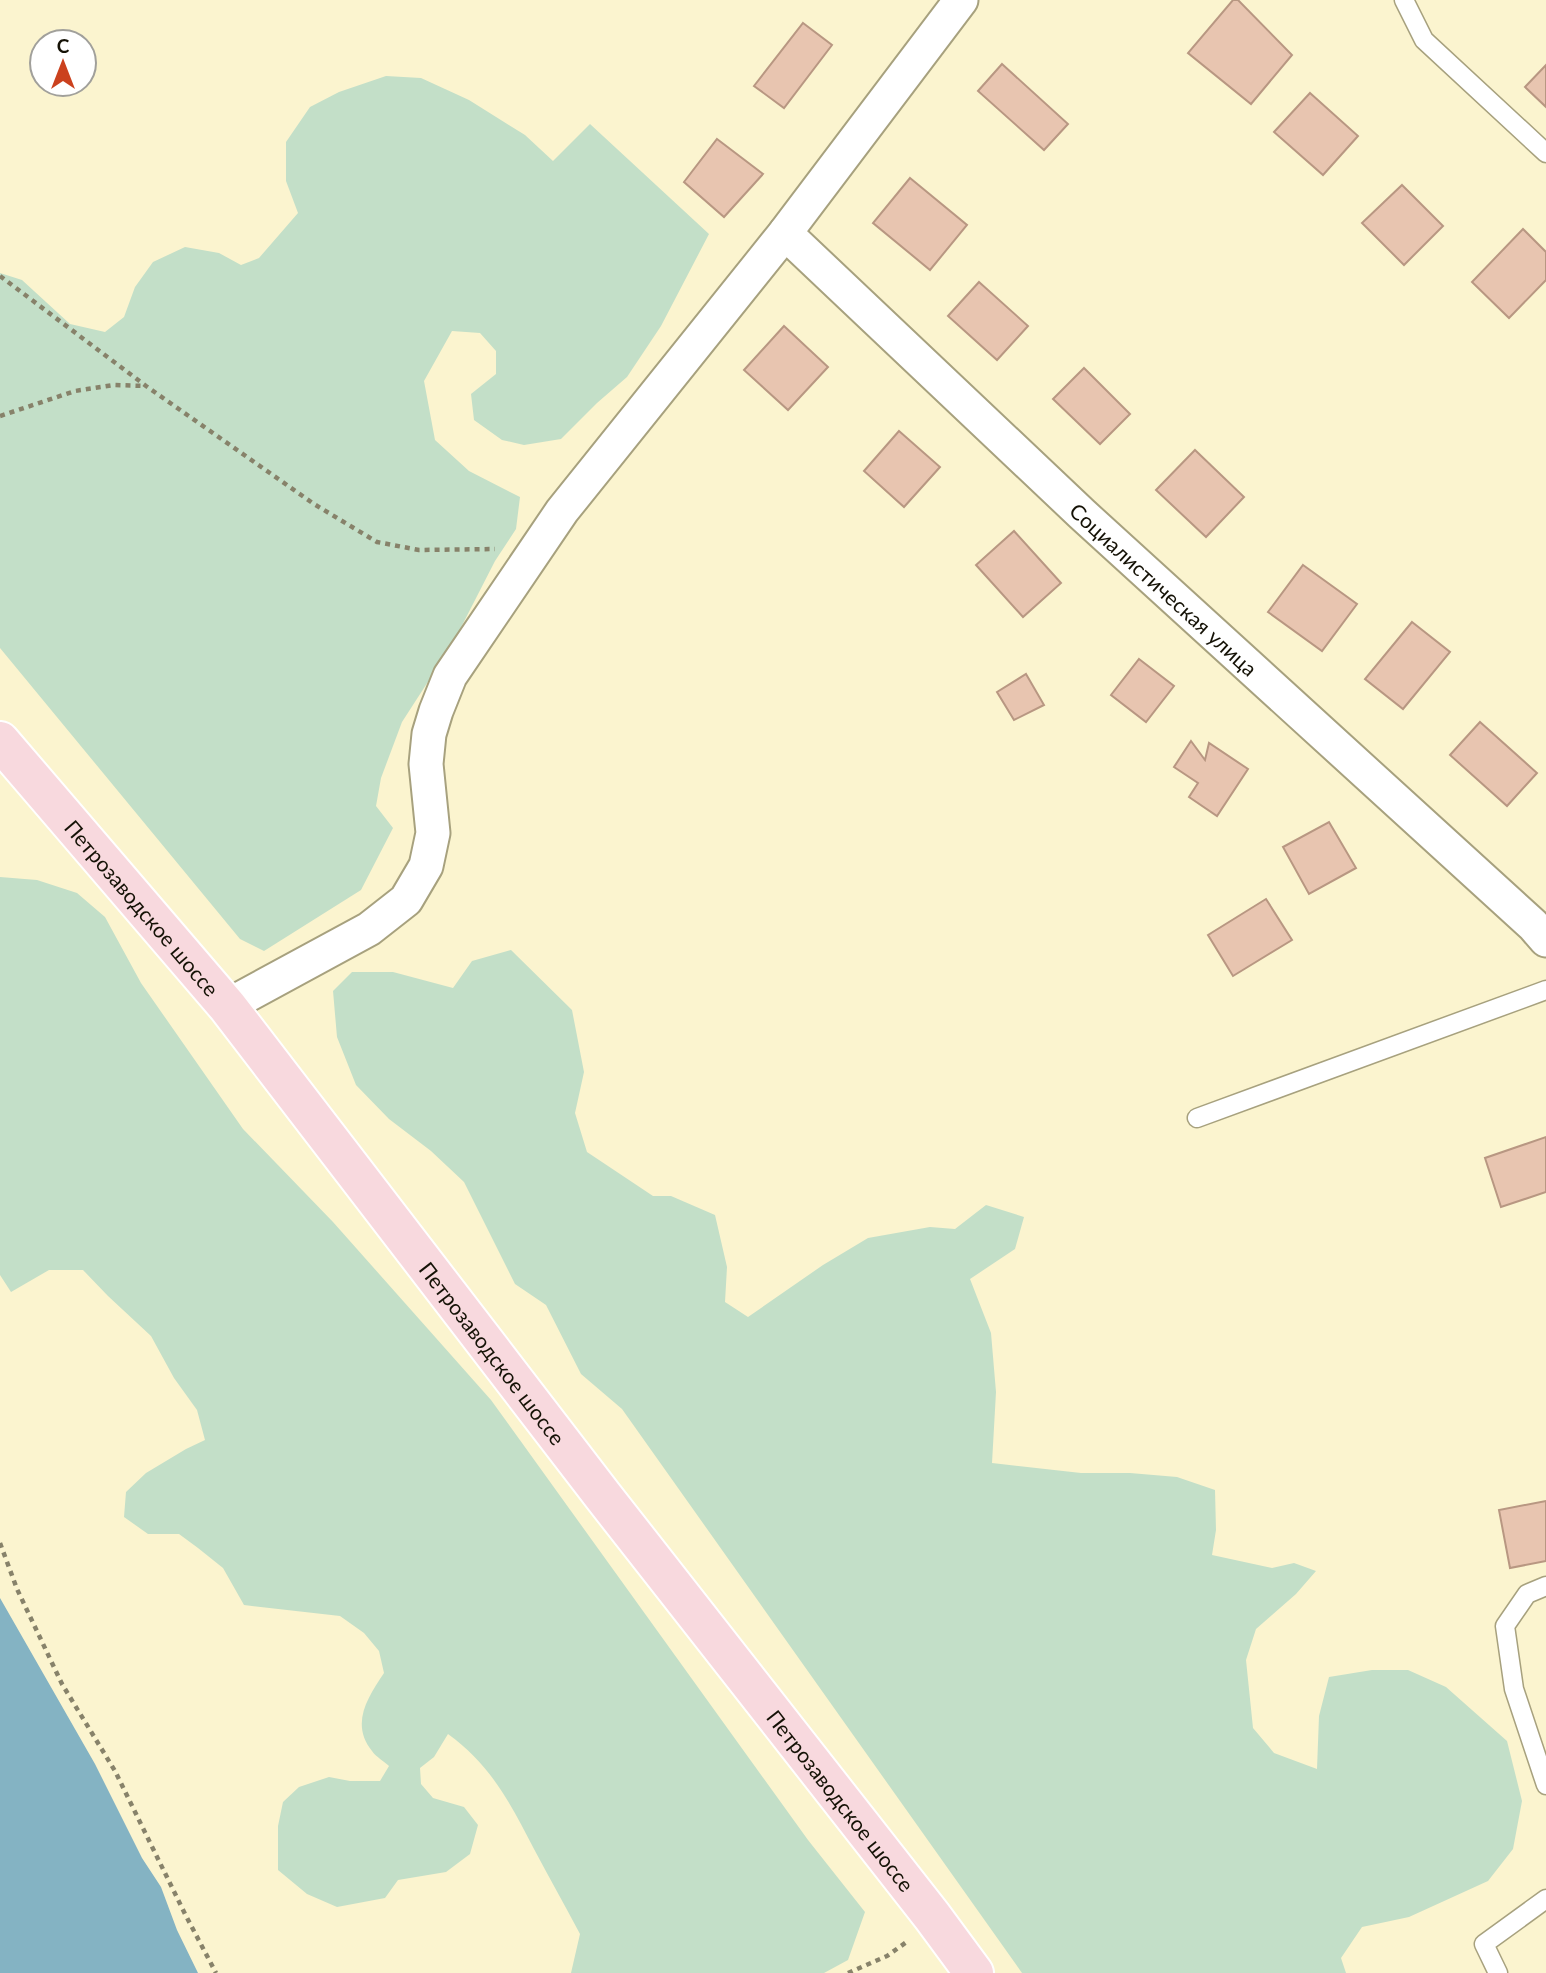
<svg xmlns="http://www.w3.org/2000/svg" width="1546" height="1973" font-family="Lato,sans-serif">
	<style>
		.green { fill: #c3dfc8 }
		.water { fill: #84b3c3 }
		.building { fill: #e8c5b0; stroke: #b89782; stroke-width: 2 }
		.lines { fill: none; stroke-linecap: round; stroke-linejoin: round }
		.service-casing { stroke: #a7a17e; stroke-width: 21 }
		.minor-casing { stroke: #a7a17e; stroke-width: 37 }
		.primary-casing { stroke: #fff; stroke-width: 42 }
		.path { stroke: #87826a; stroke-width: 4.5; stroke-dasharray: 5 5; stroke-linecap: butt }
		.service { stroke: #fff; stroke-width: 18 }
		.minor { stroke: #fff; stroke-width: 33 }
		.primary { stroke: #f8d9de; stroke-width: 38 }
		.labels { text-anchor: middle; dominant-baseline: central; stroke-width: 5; stroke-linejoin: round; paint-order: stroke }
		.street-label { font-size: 21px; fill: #151206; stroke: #fff }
	</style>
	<rect width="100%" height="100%" fill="#fbf4cf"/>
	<path class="green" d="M386 76 421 78 469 100 525 135 553 161 590 124 709 234 661 326 627 377 597 403 561 439 524 445 502 440 474 420 471 394 496 374V351L480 333 452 331 424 381 435 440 469 471 520 497 516 529 495 561 453 643 402 722 381 778 376 806 393 828 361 890 264 951 240 939 0 648V273L22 280 70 324 105 332 124 317 135 287 153 262 185 247 219 253 241 265 259 258 298 213 286 181V142L310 107 339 92Z
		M0 877 37 880 77 893 105 917 141 983 243 1129 333 1222 491 1400 808 1840 865 1912 848 1960 824 1973H571L580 1934C565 1906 549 1877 534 1849 510 1803 491 1765 448 1734L434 1757 420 1768 421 1784 433 1798 464 1807 478 1825 470 1854 446 1872 398 1880 385 1898 337 1907 307 1894 278 1870V1826L283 1802 299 1787 329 1777 350 1781H380L389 1766C384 1761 376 1757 372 1751 350 1724 368 1697 384 1673L379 1651 364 1633 340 1616 244 1605 223 1568 198 1548 179 1534H148L124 1517 126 1492 146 1473 186 1449 205 1440 197 1410 174 1378 151 1336 108 1296 83 1270H49L11 1292 0 1275Z
		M511 950 572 1010 584 1072 575 1113 587 1152 653 1196H671L715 1215 727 1267 725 1302 748 1317 823 1265 868 1238 930 1227 955 1229 986 1205 1024 1217 1015 1249 970 1279 991 1333 996 1392 992 1463 1081 1473H1130L1177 1477 1215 1490 1216 1530 1212 1555 1272 1568 1294 1563 1316 1571 1296 1594 1256 1629 1246 1660 1253 1728 1274 1753 1317 1769 1319 1716 1329 1677 1372 1670H1408L1446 1687 1507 1741 1522 1801 1513 1849 1488 1881 1409 1917 1362 1927 1341 1958 1346 1973H1022L622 1409 581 1374 546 1305 515 1284 464 1182 431 1151 389 1119 356 1085 337 1037 333 991 352 972H393L453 988 472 961Z"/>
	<path class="water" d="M0 1598 95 1764 142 1858 161 1887 177 1930 198 1973H0Z"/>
	<path class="building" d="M1233 0H1238L1292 55 1251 104 1188 53Z
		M803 23 832 45 784 108 754 86Z
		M1002 64 1068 124 1044 150 978 91Z
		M1546 65V107L1525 87Z
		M1310 93 1358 136 1323 175 1274 132Z
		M717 139 763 174 724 217 684 182Z
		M910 178 967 225 930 270 873 223Z
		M1402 185 1443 226 1404 265 1362 223Z
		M1523 229 1546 252V280L1509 318 1472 282Z
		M979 282 1028 326 997 360 948 316Z
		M784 326 828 367 788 410 744 370Z
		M1084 368 1130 414 1100 444 1053 399Z
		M899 431 940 467 904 507 864 471Z
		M1195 450 1244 497 1206 537 1156 490Z
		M1014 531 1061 583 1023 617 976 565Z
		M1303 565 1357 604 1322 651 1268 612Z
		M1412 622 1450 652 1403 709 1365 679Z
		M1139 659 1174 686 1146 722 1111 695Z
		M1026 674 1044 705 1014 720 997 692Z
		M1480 722 1537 773 1507 806 1450 755Z
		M1191 741 1205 760 1209 743 1248 769 1217 816 1189 797 1198 783 1174 767Z
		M1329 822 1356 868 1309 894 1283 847Z
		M1266 899 1292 940 1233 976 1208 935Z
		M1546 1137V1192L1501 1207 1485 1158Z
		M1546 1501V1561L1510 1568 1499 1510Z"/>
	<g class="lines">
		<g class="service-casing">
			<path id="service" d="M1404 0 1424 40 1546 153
				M1197 1118 1546 990
				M1546 1586 1527 1594 1505 1626 1514 1689 1546 1785
				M1498 1973 1484 1944 1546 1899"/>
		</g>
		<g class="minor-casing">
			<g id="minor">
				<path id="s1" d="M785 233 1082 514 1533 925 1546 940"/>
				<path d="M227 1006 369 929 406 900 426 866 433 833 426 764 429 734 436 711 450 676 562 511 785 233 961 0"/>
			</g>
		</g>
		<g class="primary-casing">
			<g id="primary">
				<path id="s2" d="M0 741 227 1006 603 1496 932 1916 974 1973"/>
			</g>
		</g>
		<path class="path" d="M0 276 146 386 314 504 377 542 419 550 495 549
			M0 416 75 391 114 385 146 386
			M0 1543 17 1589 62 1684 115 1771 185 1914 216 1973
			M848 1973 887 1956 908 1941"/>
		<use href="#service" class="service"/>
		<use href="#minor" class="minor"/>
		<use href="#primary" class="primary"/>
	</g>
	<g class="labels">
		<g class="street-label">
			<text stroke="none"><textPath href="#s1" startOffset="520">Социалистическая улица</textPath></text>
			<text stroke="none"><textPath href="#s2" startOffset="219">Петрозаводское шоссе</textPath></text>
			<text stroke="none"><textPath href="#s2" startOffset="786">Петрозаводское шоссе</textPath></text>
			<text stroke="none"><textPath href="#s2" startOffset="1353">Петрозаводское шоссе</textPath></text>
		</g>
	</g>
	<g transform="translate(63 63)"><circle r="33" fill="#ffffff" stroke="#a1a09b" stroke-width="2"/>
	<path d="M0-5L12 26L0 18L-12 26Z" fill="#cb411e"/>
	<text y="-10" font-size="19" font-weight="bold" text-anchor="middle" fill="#151206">С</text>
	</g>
</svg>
